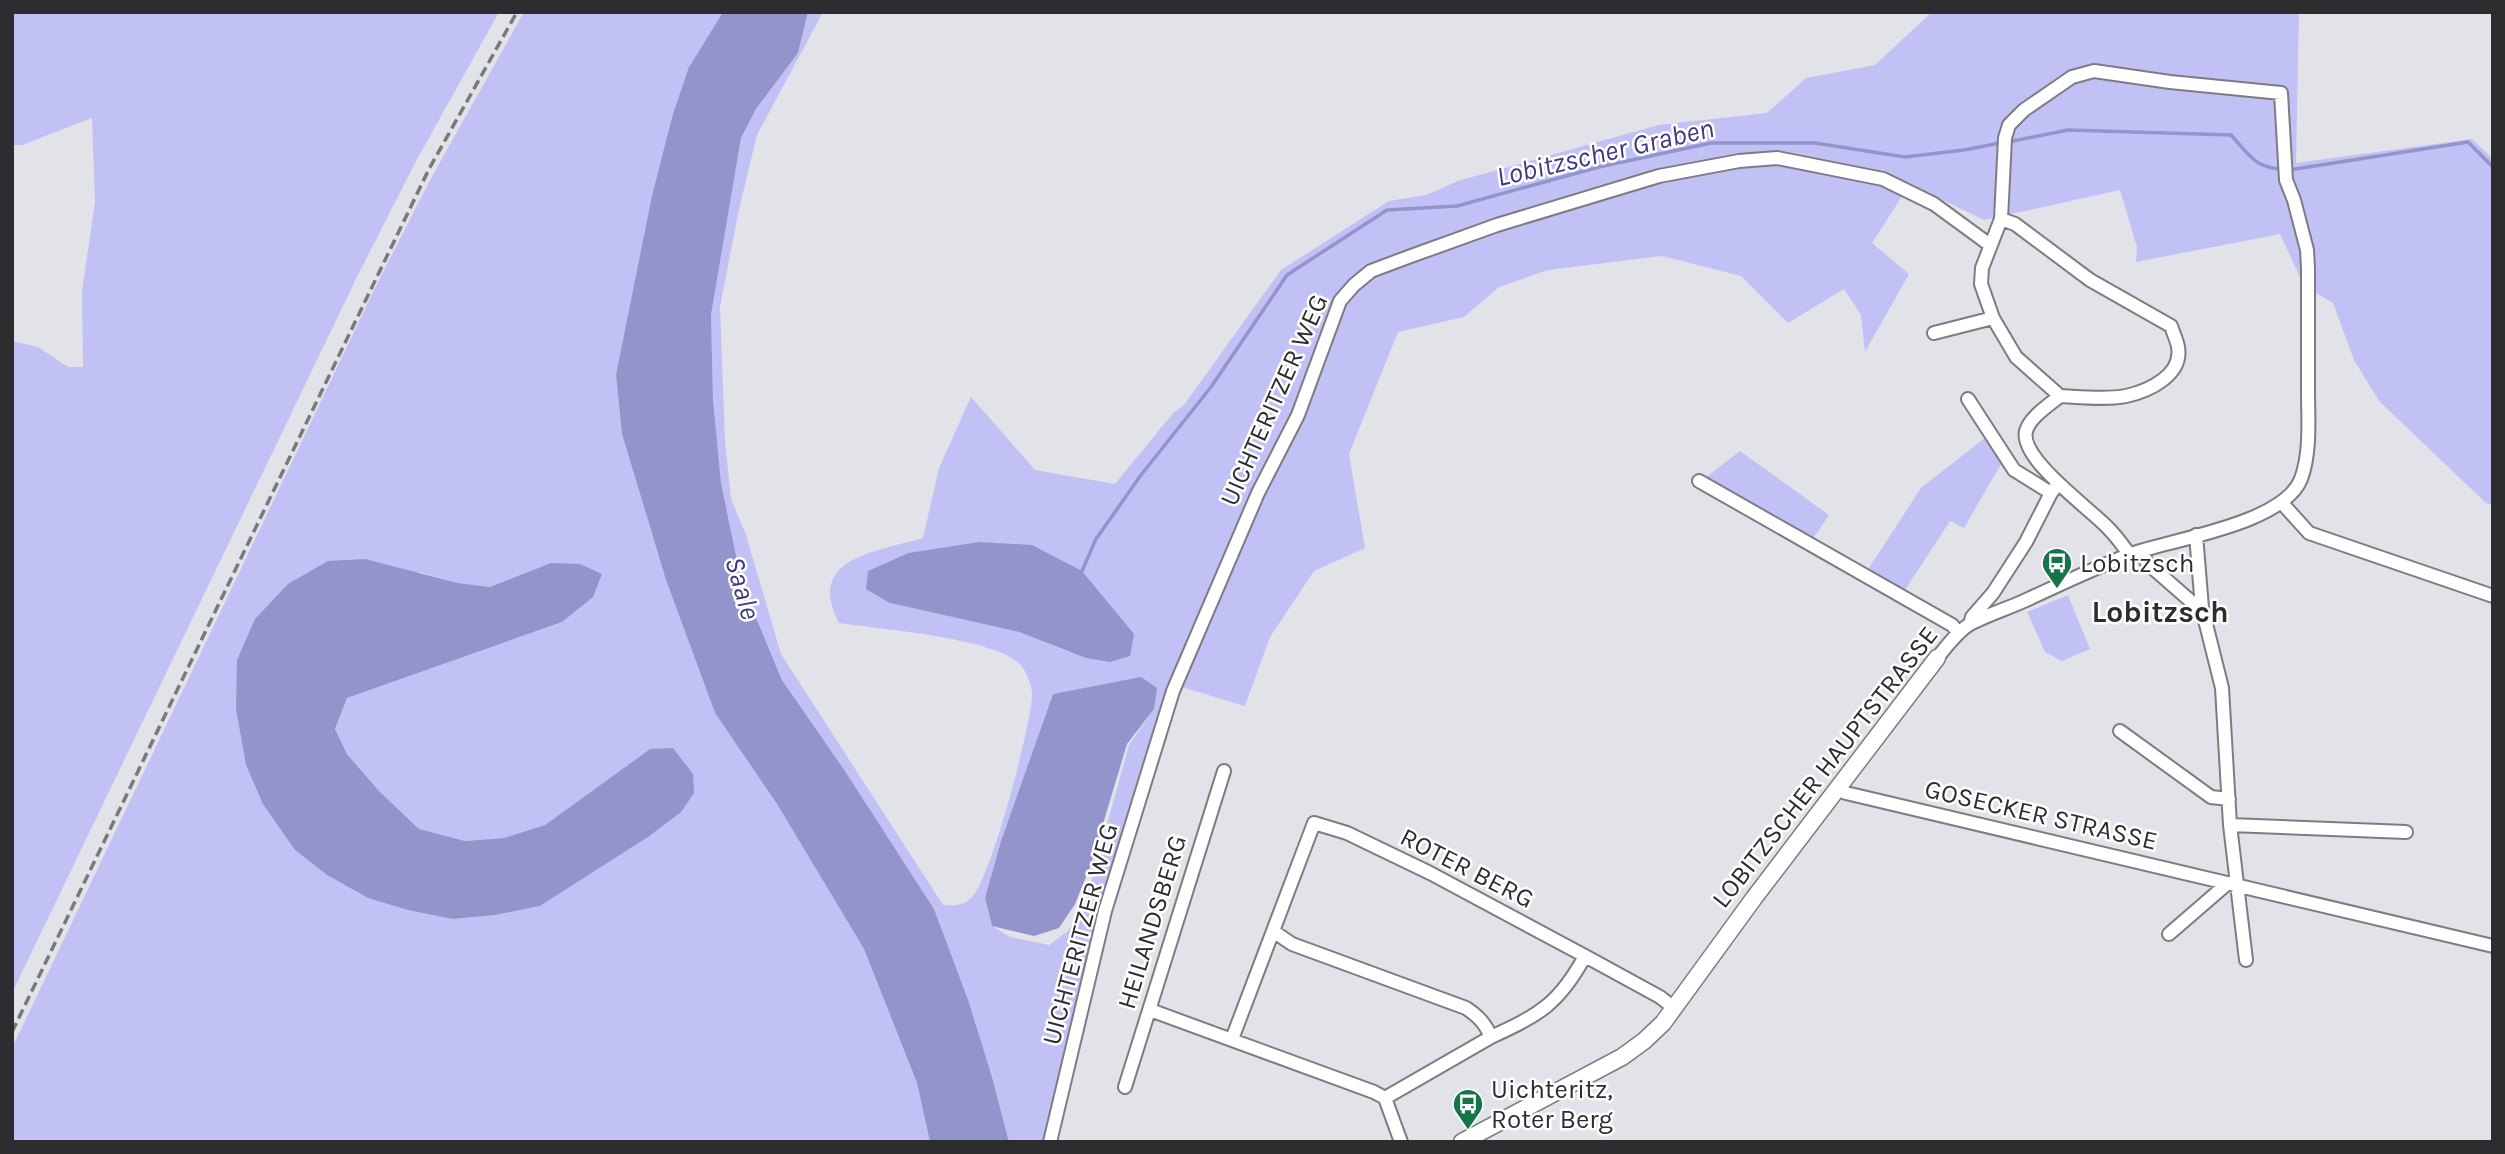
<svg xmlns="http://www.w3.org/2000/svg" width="2505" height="1154" font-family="Karla,sans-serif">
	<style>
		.green { fill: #c1c1f6; fill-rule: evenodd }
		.water { fill: #9494cd }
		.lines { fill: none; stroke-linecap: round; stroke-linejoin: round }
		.stream { stroke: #9494cd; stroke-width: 3.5 }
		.minor-casing { stroke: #7c7c82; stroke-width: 16 }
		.tertiary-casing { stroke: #7c7c82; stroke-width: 19 }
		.minor { stroke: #fff; stroke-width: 12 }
		.tertiary { stroke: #fff; stroke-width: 16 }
		.rail { stroke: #78787d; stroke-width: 3.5; stroke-dasharray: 10 5; stroke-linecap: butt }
		.labels { text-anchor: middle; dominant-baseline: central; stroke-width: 5; stroke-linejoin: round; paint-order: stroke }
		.street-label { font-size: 26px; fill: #2d2d30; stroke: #fff }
		.poi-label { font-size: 26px; fill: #2d2d30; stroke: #fff; text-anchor: start }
		.water-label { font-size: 28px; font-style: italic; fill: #40397f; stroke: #fff }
		.quarter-label { font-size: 30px; font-weight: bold; fill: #2d2d30; stroke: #fff }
	</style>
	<rect width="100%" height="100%" fill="#e2e2e9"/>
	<path class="green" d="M12 12H499L415 163 357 277 12 993V341L38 347 68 367H83L82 291 95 202 92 118 22 145H12Z
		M524 12H723L689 67 631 304 616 375 622 434 666 580 715 713 777 804 864 949 917 1083 930 1142H12V1048L376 286 430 180ZM580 564 602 575 562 622 347 698 335 729 347 754 379 791 419 829 465 841 504 838 545 825 650 749 648 837 540 906 495 915 453 919 368 898 327 875 295 850 246 765 236 710 419 572 458 583 490 587Z
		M808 12H823L757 135 739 209 720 307 725 441 731 499 746 535 781 654 943 905C955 906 963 906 972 897 990 881 1033 721 1032 693 1032 686 1027 674 1023 668 1005 638 876 629 839 623 805 557 877 552 923 538L939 468 971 397 1035 470 1115 484 1174 412 1184 405 1281 270 1389 201 1426 195 1458 181 1659 125 1767 113 1806 78 1875 65 1932 12H2299L2296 163 2472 139 2493 159V505L2486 503 2379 401 2354 360 2333 303 2304 286 2280 234 2136 262 2137 247 2120 190 1984 220 1910 184 1872 243 1909 274 1865 352 1861 315 1844 289 1788 323 1741 276 1662 256 1548 270 1499 287 1464 317 1398 332 1349 454 1365 548 1314 571 1270 637 1245 706 1172 684 1139 774 1100 909 1046 1142H1009L992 1077 934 909 845 771 782 680 742 584 721 483 713 399 711 315 741 138 756 109 798 53ZM979 542 1082 571 1133 634 1069 652 1019 632 890 603 869 571 908 553ZM1141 678 1154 709 1129 745 1087 897 1068 931 1049 945 1010 937 992 926 985 898 1001 841 1053 694Z
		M1986 437 2004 459 1964 528 1950 521 1903 593 1867 571 1921 488Z
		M1740 451 1829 515 1812 540 1704 479Z
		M2068 595 2090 649 2062 661 2045 652 2027 612Z"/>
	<path class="water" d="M723 12H808L798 53 756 109 741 138 711 315 713 399 721 483 742 584 782 680 845 771 934 909 968 1000 992 1077 1009 1142H930L917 1083 864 949 777 804 715 713 666 580 622 434 616 375 652 196 673 114 689 67Z
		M979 542 1032 545 1082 571 1134 634 1130 656 1110 662 1086 658 1019 632 890 603 866 589 868 571 908 553Z
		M365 559 458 583 490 587 551 563 580 564 602 574 593 597 562 622 347 698 335 729 347 754 379 791 419 829 465 841 504 838 545 825 650 749 673 748 693 774 694 793 681 812 648 837 540 906 495 915 453 919 408 910 368 898 327 875 295 850 263 804 246 765 236 710 237 660 255 619 288 584 328 561Z
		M1141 677 1157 688 1154 709 1127 744 1090 867 1075 904 1059 928 1034 936 992 926 985 898 1001 841 1053 694Z"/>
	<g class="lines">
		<path class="stream" d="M2008 142 2068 130 2231 135C2253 159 2254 168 2289 170L2468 142 2493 167
			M1082 571 1096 539 1141 475 1211 387 1287 275 1387 210 1457 206 1599 167 1711 143H1815L1905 157 1964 150 2000 143"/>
		<g class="minor-casing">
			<path id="minor" d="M1934 333 1993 318
				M2060 396C2049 405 2030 417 2026 431 2019 459 2092 510 2109 529 2117 537 2123 546 2130 555
				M1968 399 2014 470 2051 493
				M1699 481 1952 625 1959 633
				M2282 503 2309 533 2493 596
				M2196 535 2202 608 2222 688 2230 825 2246 960
				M2142 551 2147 563 2194 604 2202 608
				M1970 624 1972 617 1993 593 2026 542 2051 493 2058 484
				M1937 658C1947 646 1957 632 1970 624 1987 615 2006 609 2024 601 2059 585 2094 568 2131 554 2173 539 2283 524 2301 479 2311 452 2308 419 2308 390 2308 349 2308 309 2308 268L2307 250 2294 200 2286 180 2281 93 2170 82 2094 71 2072 77 2024 110 2009 125 2005 138 2001 219 1982 268 1981 284 1993 318 2016 357 2060 396C2080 397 2106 400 2126 396 2149 391 2183 375 2178 347 2177 340 2173 333 2171 326L2090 280 2015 224 2001 219
				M2120 731 2211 797 2229 799
				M1837 789 1846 793 2493 946
				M2230 825 2406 832
				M1273 931 1292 944 1466 1008C1478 1016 1485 1023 1491 1037L1385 1098
				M2169 934 2228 883
				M1585 956 1660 997 1674 1008
				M1150 1010 1374 1092 1385 1098 1401 1142
				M1232 1039 1314 823 1347 833 1430 873 1585 956C1559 1004 1539 1015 1491 1037
				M1125 1087 1224 771
				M1050 1142 1105 911 1173 691 1258 493 1298 415 1340 301 1354 285 1371 271 1411 256 1497 225 1659 176 1739 161 1777 158 1883 179 1934 204 1990 245"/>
		</g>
		<g class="tertiary-casing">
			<path id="tertiary" d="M1462 1142 1622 1057 1644 1041 1663 1023 1754 898 1937 658"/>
		</g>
		<use href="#minor" class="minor"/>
		<use href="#tertiary" class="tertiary"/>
		<path class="rail" d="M12 1032 429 169 517 12"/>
	</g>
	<defs>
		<g id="bus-pin" transform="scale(1.575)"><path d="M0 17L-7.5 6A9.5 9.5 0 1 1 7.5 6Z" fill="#177348" stroke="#fff"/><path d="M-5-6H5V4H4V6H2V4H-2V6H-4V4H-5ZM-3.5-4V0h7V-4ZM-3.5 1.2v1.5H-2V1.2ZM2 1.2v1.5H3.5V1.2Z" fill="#fff"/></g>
	</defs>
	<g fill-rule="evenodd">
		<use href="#bus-pin" x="2057" y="563"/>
		<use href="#bus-pin" x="1468" y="1104"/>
	</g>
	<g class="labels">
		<g class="street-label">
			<text transform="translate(1274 400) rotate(-66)">UICHTERITZER WEG</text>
			<text transform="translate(1825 767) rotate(-52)">LOBITZSCHER HAUPTSTRASSE</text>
			<text transform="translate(2041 815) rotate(13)">GOSECKER STRASSE</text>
			<text transform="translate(1467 868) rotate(27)">ROTER BERG</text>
			<text transform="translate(1152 922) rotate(-73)">HEILANDSBERG</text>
			<text transform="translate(1080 934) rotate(-75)">UICHTERITZER WEG</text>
		</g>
		<g class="poi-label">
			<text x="2080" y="563">Lobitzsch</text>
			<text x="1491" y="1089">Uichteritz,<tspan x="1491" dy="30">Roter Berg</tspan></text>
		</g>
		<g class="water-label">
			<text transform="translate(1605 152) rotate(-13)">Lobitzscher Graben</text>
			<text transform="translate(743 588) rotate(74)">Saale</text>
		</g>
		<g class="quarter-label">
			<text x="2160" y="612">Lobitzsch</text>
		</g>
	</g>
	<rect width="2505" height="1154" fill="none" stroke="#2d2d30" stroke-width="28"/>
</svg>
